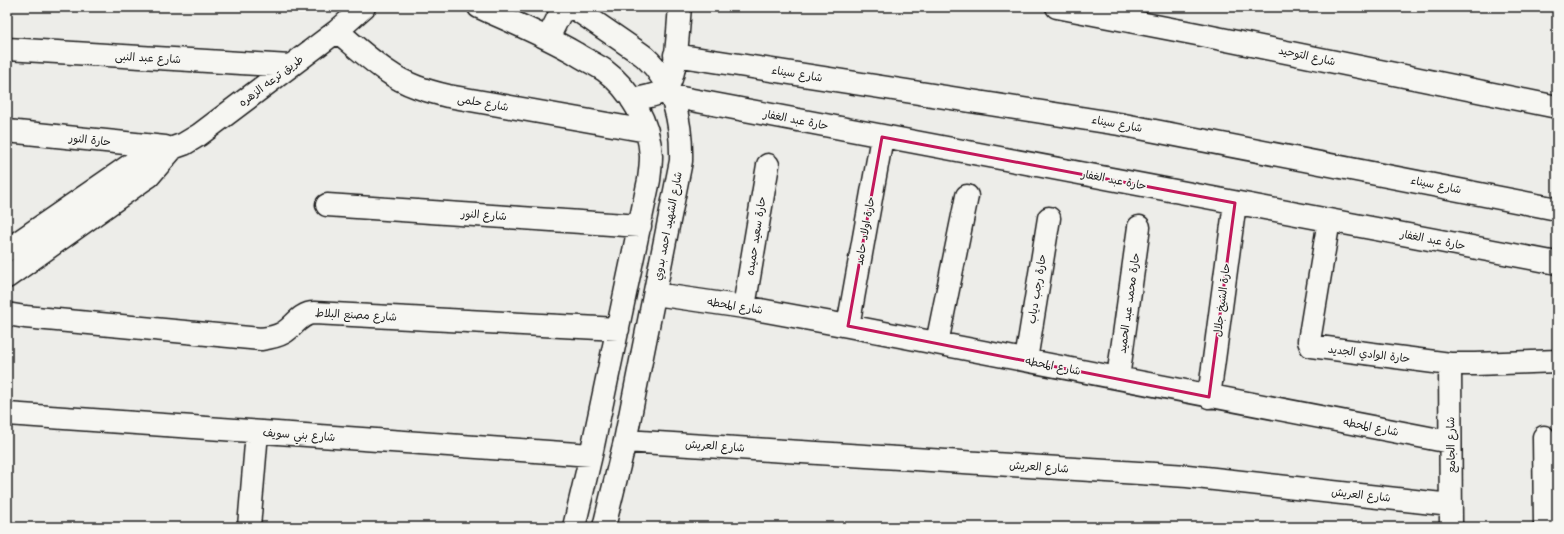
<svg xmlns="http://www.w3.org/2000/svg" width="1564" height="534" font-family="'Comic Neue','Playpen Sans Arabic',sans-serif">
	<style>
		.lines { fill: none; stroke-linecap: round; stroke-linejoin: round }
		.minor-casing { stroke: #1c1c1c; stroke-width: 25 }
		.minor { stroke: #f6f6f2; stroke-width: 22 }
		.marked { fill: none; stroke: #c2185b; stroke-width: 3; stroke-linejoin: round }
		.labels { text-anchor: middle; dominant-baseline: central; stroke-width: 3; stroke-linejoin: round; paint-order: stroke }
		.street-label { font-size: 11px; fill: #1c1c1c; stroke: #f6f6f2 }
	</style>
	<rect width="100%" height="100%" fill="#edede9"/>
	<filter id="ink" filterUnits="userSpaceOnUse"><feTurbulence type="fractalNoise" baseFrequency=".025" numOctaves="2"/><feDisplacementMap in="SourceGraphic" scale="8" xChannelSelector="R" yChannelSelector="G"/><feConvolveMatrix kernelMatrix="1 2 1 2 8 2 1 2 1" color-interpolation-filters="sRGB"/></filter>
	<g filter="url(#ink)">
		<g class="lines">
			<g class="minor-casing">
				<path id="minor" d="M479 7C512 22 544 35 575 53 584 59 595 64 604 70 631 90 649 122 651 156 651 164 650 172 649 180L591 455 574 527
					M1057 7 1202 35 1557 107
					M337 31C354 45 370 60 388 72 406 85 427 91 448 96L647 131
					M548 38 561 12 571 8 577 10C593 21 609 32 625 43 632 48 639 52 645 57 674 83 682 124 681 161L625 441 604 527
					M7 49 290 66
					M675 55 1119 124 1557 209
					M671 96 1557 263
					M632 100C643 97 660 96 667 87 677 76 678 24 680 7
					M7 131 165 147
					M327 205 640 226
					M1329 220 1309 341 1311 346 1450 364H1475L1557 361
					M7 250 136 161 184 144 199 135 337 31 364 7
					M7 277 143 180 149 176 173 148
					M655 294 744 307 848 326 1450 442
					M744 307 768 165
					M7 314 25 317 261 339C269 338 276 337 283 333 294 327 300 313 314 313L618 329
					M848 326 882 137
					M937 343 967 196
					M1026 360 1049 218
					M1450 364 1451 527
					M1118 378 1139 227
					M1209 397 1235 203
					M7 414 591 455
					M1544 437 1545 527
					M625 441 1187 476 1451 505
					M249 527 257 432"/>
			</g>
			<use href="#minor" class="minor"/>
		</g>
	</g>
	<path class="marked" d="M882 137 1235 203 1209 397 848 326Z"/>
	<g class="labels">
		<g class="street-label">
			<text transform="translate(1307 56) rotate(12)">شارع التوحيد</text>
			<text transform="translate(148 58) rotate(3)">شارع عبد النبى</text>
			<text transform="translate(797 74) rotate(9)">شارع سيناء</text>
			<text transform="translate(271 81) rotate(-37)">طريق ترعه الزهره</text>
			<text transform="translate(483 103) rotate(10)">شارع حلمى</text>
			<text transform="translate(796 120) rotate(11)">حارة عبد الغفار</text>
			<text transform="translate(1117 124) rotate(10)">شارع سيناء</text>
			<text transform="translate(90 140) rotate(6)">حارة النور</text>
			<text transform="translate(1114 180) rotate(11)">حارة عبد الغفار</text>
			<text transform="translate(1436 185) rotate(11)">شارع سيناء</text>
			<text transform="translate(484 215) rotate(4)">شارع النور</text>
			<text transform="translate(668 226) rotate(-79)">شارع الشهيد احمد بدوي</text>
			<text transform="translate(865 231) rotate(-80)">حارة اولاد حامد</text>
			<text transform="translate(756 236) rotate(-81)">حارة سعيد حميده</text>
			<text transform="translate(1433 240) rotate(11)">حارة عبد الغفار</text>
			<text transform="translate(1037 289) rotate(-81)">حارة رجب دياب</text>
			<text transform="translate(1222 300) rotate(-83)">حارة الشيخ جلال</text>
			<text transform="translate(1129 303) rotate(-82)">حارة محمد عبد الحميد</text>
			<text transform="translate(735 306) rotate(9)">شارع المحطه</text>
			<text transform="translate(356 315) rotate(3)">شارع مصنع البلاط</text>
			<text transform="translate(1369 354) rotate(7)">حارة الوادي الجديد</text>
			<text transform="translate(1053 366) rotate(11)">شارع المحطه</text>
			<text transform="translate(1371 427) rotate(11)">شارع المحطه</text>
			<text transform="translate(299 435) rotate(4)">شارع بني سويف</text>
			<text transform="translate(1451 445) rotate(-91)">شارع الجامع</text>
			<text transform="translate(715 446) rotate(4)">شارع العريش</text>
			<text transform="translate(1039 467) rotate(4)">شارع العريش</text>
			<text transform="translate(1361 495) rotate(6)">شارع العريش</text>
		</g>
	</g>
	<rect width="1564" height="534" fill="none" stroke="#f6f6f2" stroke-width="24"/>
	<rect x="12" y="12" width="1540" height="510" fill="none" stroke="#1c1c1c" stroke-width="1.5" filter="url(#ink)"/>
</svg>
